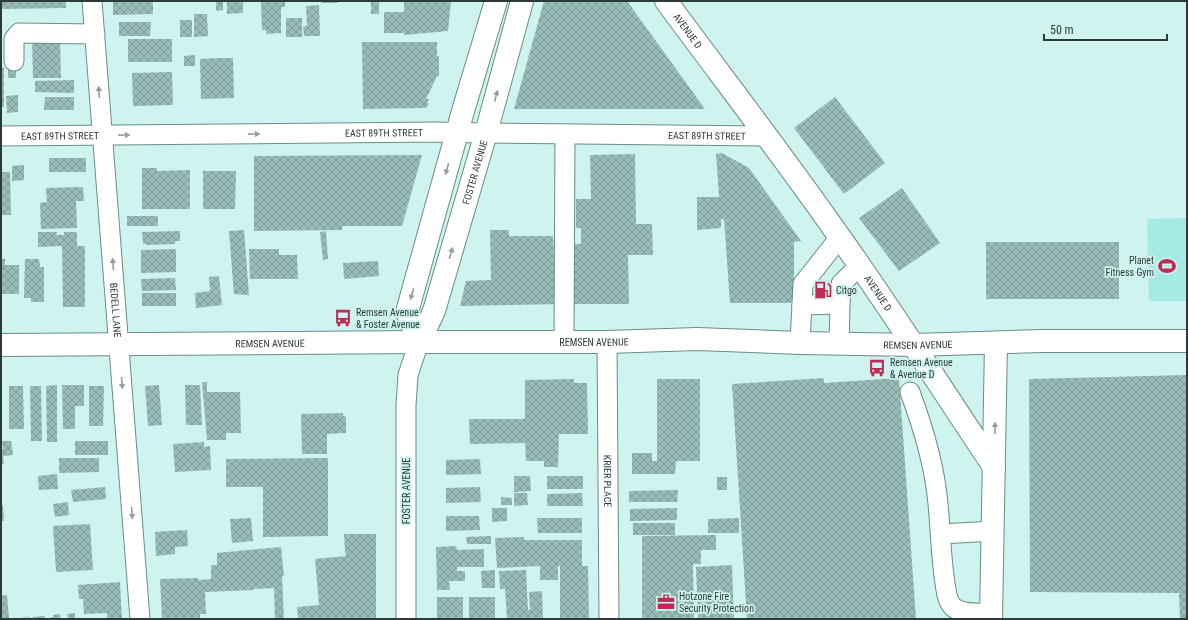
<svg xmlns="http://www.w3.org/2000/svg" width="1188" height="620" font-family="'Roboto Condensed',sans-serif">
	<style>
		.green { fill: #a6eae4 }
		.building { fill: url(#building-cross-hatch) }
		.lines { fill: none; stroke-linecap: round; stroke-linejoin: round }
		.minor-casing { stroke: #698c88; stroke-width: 21 }
		.major-casing { stroke: #698c88; stroke-width: 24 }
		.minor { stroke: #fff; stroke-width: 19 }
		.major { stroke: #fff; stroke-width: 22 }
		.oneway { fill: #969d9c }
		.labels { text-anchor: middle; dominant-baseline: central; stroke-width: 3.5; stroke-linejoin: round; paint-order: stroke }
		.street-label { font-size: 10px; fill: #2c3b3a; stroke: #cff4f0 }
		.poi-label { font-size: 10px; fill: #2c3b3a; stroke: #cff4f0; text-anchor: start }
	</style>
	<defs>
		<pattern id="building-cross-hatch" width="8" height="8" patternUnits="userSpaceOnUse"><rect width="8" height="8" fill="#98bcb8"/><path d="M0 0l8 8M0 8l8-8" fill="none" stroke="#7c9a97"/></pattern>
	</defs>
	<rect width="100%" height="100%" fill="#cff4f0"/>
	<path class="green" d="M1187 218V301H1149L1147 219Z"/>
	<path class="building" d="M1 1H66V8L1 9Z
		M113 1H153V14L113 15Z
		M216 1H223V10L216 11Z
		M227 1H243V13L227 14Z
		M261 1H285V7H281V33L266 34V30H262Z
		M322 1H338V3H322Z
		M371 1H379V14H371Z
		M404 1H451L448 31 404 35V33H384V12H404Z
		M544 1H627L705 109H514Z
		M319 5 320 36H304L303 26H307L306 6Z
		M194 14H207L208 36 194 37Z
		M286 18H302V37H286Z
		M180 20H192V37H180Z
		M119 22H151L150 36H119Z
		M60 37 61 78H33L32 38Z
		M128 39H172V62H128Z
		M362 42H437V56H439V76H437L426 99H429L427 103 429 104 426 108 363 109Z
		M195 55V66H184V56Z
		M217 58H233L234 98 201 99 200 59Z
		M8 64H16V78H8Z
		M1 67 4 68V107H1Z
		M172 72 173 105 133 106 132 73Z
		M74 80V93L35 92V81Z
		M18 95V112L7 113 6 96Z
		M45 97H74V110H44Z
		M835 97 885 163 844 194 794 128Z
		M722 153 749 168 801 241 794 242V300L790 303H730L724 219H721V228L697 230V197H719L716 154Z
		M635 154 636 224H652L653 255H628L629 304H567L566 244H581V228H576V199H591L590 155Z
		M422 155 402 226H342V230L254 231V156Z
		M49 158H86V172H49Z
		M24 165V180L12 181V166Z
		M142 168H157V171L190 170V209H142Z
		M203 171H236L235 209H203Z
		M1 172H10L11 215H1Z
		M83 187 84 201H76L77 228 41 229 40 203 47 202 46 188Z
		M902 188 940 243 899 271 859 218Z
		M127 216H158V226H127Z
		M244 230 249 295 234 294 229 231Z
		M490 230H509V236H553L554 254H564V304L460 306 466 281 491 280Z
		M180 231V241H175V244L147 245V244H143L142 232Z
		M326 231 328 259 323 260 320 232Z
		M38 232H57L56 235H64V232H77V246H85V307H63L62 246 38 247Z
		M986 242H1119V299H986Z
		M176 249V272L141 273V250Z
		M249 249H279V255H297L298 279H250Z
		M1 259H5V265H19V294H1Z
		M25 259H39L40 267H44V302H31V298H24Z
		M378 261 379 276 344 279 343 263Z
		M219 276 222 305 196 308 195 293 210 291 209 277Z
		M175 278 176 290 142 291 141 279Z
		M142 293H176V306H142Z
		M1187 375V619H1180L1179 593 1030 592 1029 379Z
		M824 378V383L899 378 916 619H747L732 384Z
		M574 379V383H587L588 434H559L558 467H544V461H526L525 443 470 444 469 419H525V380Z
		M657 379H700V461H676L675 474H632V453H652V461H657Z
		M202 382H207V392H240L241 433H226V440H207Z
		M57 385V442H47L46 386Z
		M62 385H84V406H75V429H63Z
		M159 385 162 425 148 426 145 386Z
		M185 385H200L202 425H186Z
		M9 386H23L24 429H9Z
		M30 386H41L42 441H31Z
		M89 386H104L103 426H89Z
		M343 413V416L346 417V433L327 434V454H302L301 414Z
		M2 441H11L13 455 3 456 4 464 1 465V450L3 449Z
		M75 441H108V455H75Z
		M204 442V447L210 446 211 470 175 472 173 444Z
		M59 458H99V472L59 473Z
		M328 458V536L263 537V487H226V459Z
		M480 459 481 474 446 475V460Z
		M57 474 58 489 39 490 38 476Z
		M514 476H530L531 491 514 492Z
		M547 476H583V489H547Z
		M717 477H727V490H717Z
		M105 487 106 499 73 502 71 490Z
		M480 487 481 502 446 503V488Z
		M678 490 677 502H629V491Z
		M514 493H527L528 505 514 506Z
		M582 493 583 506H547V494Z
		M501 497 512 498V505H501Z
		M68 502 69 515 55 517 53 504Z
		M1 505H3L4 521H1Z
		M492 508H507V521L492 522Z
		M677 508V520L630 521V509Z
		M446 516H479L480 530 446 531Z
		M251 518 253 541 232 543 230 519Z
		M537 518H582V533H538Z
		M739 518V533H708V519Z
		M633 523H675V535H633Z
		M90 524 93 570 56 572 53 526Z
		M187 530 188 546 175 547V554L156 556 155 532Z
		M344 534H376V619H298L297 607 319 605 315 559 346 556V553H345Z
		M716 535V550H701V564H693L694 619H642V536Z
		M491 536V544H467L466 537Z
		M524 537V540H582V566H588L589 619H560V566H558V580H540V566L497 568 495 538Z
		M456 546 457 550 484 549V567H457V571H465V581H449L450 590H437L436 547Z
		M281 547 284 576H282L284 619H275L274 588 253 589 254 590 205 592 206 614H200V619H162L160 579 198 578V580L211 579V565H217V553Z
		M732 565 734 619H698L696 567Z
		M495 570V588H482L481 571Z
		M526 570 528 610H530L529 592 542 591 543 619H507L505 589H500L499 571Z
		M120 582 122 619H107V613L84 614 83 599H79L78 585Z
		M7 595 9 619H1V596Z
		M437 597H463V619H437Z
		M469 597H495V619H469Z
		M75 613V619H68L67 614Z
		M60 614 61 619H51V617H53V615Z
		M45 616V619H33V617Z
		M30 617V619H20V618Z"/>
	<g class="lines">
		<g class="minor-casing">
			<g id="minor">
				<path id="s1" d="M92 1 140 619"/>
				<path d="M14 61V39L19 33 95 34"/>
				<path id="s2" d="M1 136 436 132 486 133 766 136"/>
				<path d="M802 305 840 304"/>
				<path d="M564 342 565 134"/>
				<path id="s3" d="M607 342 609 619"/>
				<path d="M800 343 803 284 840 237"/>
				<path d="M839 344 840 304 841 284 860 265"/>
				<path d="M910 392C923 427 935 468 938 504 941 534 941 566 947 595 948 599 950 604 953 607 963 615 979 613 991 613"/>
				<path d="M941 534 993 531"/>
				<path d="M406 619V405L408 375 419 342"/>
			</g>
		</g>
		<g class="major-casing">
			<g id="major">
				<path id="s4" d="M666 1C722 77 780 152 834 229 890 307 941 388 994 467"/>
				<path id="s5" d="M419 342 434 311 486 133 522 1"/>
				<path d="M419 342 407 312 463 111 496 1"/>
				<path id="s6" d="M1 345 419 342H607L697 339 800 343 914 345 1042 341H1187"/>
				<path d="M991 619 996 343"/>
			</g>
		</g>
		<use href="#minor" class="minor"/>
		<use href="#major" class="major"/>
	</g>
	<defs><path id="oneway-solid" d="M-6-.8H1V-3.2L6.5 0L1 3.2V.8H-6Z"/></defs>
	<g class="oneway">
		<use href="#oneway-solid" transform="translate(99 92) rotate(-94)"/>
		<use href="#oneway-solid" transform="translate(496 96) rotate(-75)"/>
		<use href="#oneway-solid" transform="translate(254 134) rotate(-1)"/>
		<use href="#oneway-solid" transform="translate(124 135) rotate(-1)"/>
		<use href="#oneway-solid" transform="translate(447 169) rotate(106)"/>
		<use href="#oneway-solid" transform="translate(451 253) rotate(-74)"/>
		<use href="#oneway-solid" transform="translate(113 264) rotate(-94)"/>
		<use href="#oneway-solid" transform="translate(412 294) rotate(106)"/>
		<use href="#oneway-solid" transform="translate(122 383) rotate(86)"/>
		<use href="#oneway-solid" transform="translate(995 428) rotate(-89)"/>
		<use href="#oneway-solid" transform="translate(132 513) rotate(86)"/>
	</g>
	<defs>
		<g id="stadium-bare" transform="scale(1.38)"><path d="M0-5a6.5 5 0 1 0 0 10a6.5 5 0 1 0 0-10ZM-3.5-1.8h7v3.6h-7Z" fill="#bc2c56" stroke="#cff4f0" stroke-width="2.5" paint-order="stroke"/></g>
		<g id="fuel-bare" transform="scale(1.38)"><path d="M-5.5-6h7V0h2V4h1.3V-2.5L3-4.5l.8-.8L6-3V5H2.5V1h-1V6h-7ZM-4.2-4.7v3.2H.2V-4.7Z" fill="#bc2c56" stroke="#cff4f0" stroke-width="2.5" paint-order="stroke"/></g>
		<g id="bus-bare" transform="scale(1.38)"><path d="M-5-6H5V4H4V6H2V4H-2V6H-4V4H-5ZM-3.5-4V0h7V-4ZM-3.5 1.2v1.5H-2V1.2ZM2 1.2v1.5H3.5V1.2Z" fill="#bc2c56" stroke="#cff4f0" stroke-width="2.5" paint-order="stroke"/></g>
		<g id="office-bare" transform="scale(1.38)"><path d="M-6-3h4V-5.5h4V-3h4V5H-6ZM-1-4.5V-3h2v-1.5ZM-6 0V1H6V0Z" fill="#bc2c56" stroke="#cff4f0" stroke-width="2.5" paint-order="stroke"/></g>
	</defs>
	<g fill-rule="evenodd">
		<use href="#stadium-bare" x="1167" y="266"/>
		<use href="#fuel-bare" x="823" y="290"/>
		<use href="#bus-bare" x="343" y="318"/>
		<use href="#bus-bare" x="877" y="368"/>
		<use href="#office-bare" x="666" y="602"/>
	</g>
	<g class="labels">
		<g class="street-label">
			<text stroke="none"><textPath href="#s4" startOffset="37">AVENUE D</textPath></text>
			<text stroke="none"><textPath href="#s2" startOffset="383">EAST 89TH STREET</textPath></text>
			<text stroke="none"><textPath href="#s2" startOffset="59">EAST 89TH STREET</textPath></text>
			<text stroke="none"><textPath href="#s2" startOffset="706">EAST 89TH STREET</textPath></text>
			<text stroke="none"><textPath href="#s5" startOffset="179">FOSTER AVENUE</textPath></text>
			<text stroke="none"><textPath href="#s4" startOffset="361">AVENUE D</textPath></text>
			<text stroke="none"><textPath href="#s1" startOffset="310">BEDELL LANE</textPath></text>
			<text stroke="none"><textPath href="#s6" startOffset="593">REMSEN AVENUE</textPath></text>
			<text stroke="none"><textPath href="#s6" startOffset="269">REMSEN AVENUE</textPath></text>
			<text stroke="none"><textPath href="#s6" startOffset="917">REMSEN AVENUE</textPath></text>
			<text stroke="none"><textPath href="#s3" startOffset="139">KRIER PLACE</textPath></text>
			<text transform="translate(406 491) rotate(-90)">FOSTER AVENUE</text>
		</g>
		<g class="poi-label">
			<text x="1154" y="260" text-anchor="end">Planet<tspan x="1154" dy="12">Fitness Gym</tspan></text>
			<text x="836" y="290">Citgo</text>
			<text x="356" y="312">Remsen Avenue<tspan x="356" dy="12">&amp; Foster Avenue</tspan></text>
			<text x="890" y="362">Remsen Avenue<tspan x="890" dy="12">&amp; Avenue D</tspan></text>
			<text x="679" y="596">Hotzone Fire<tspan x="679" dy="12">Security Protection</tspan></text>
		</g>
	</g>
	<rect width="1188" height="620" fill="none" stroke="#2c3b3a" stroke-width="4"/>
	<path d="M1044 34v6h123v-6" fill="none" stroke="#2c3b3a" stroke-width="2"/>
	<text x="1050" y="34" font-size="12" fill="#2c3b3a" stroke="#cff4f0" stroke-width="3" paint-order="stroke">50 m</text>
</svg>
